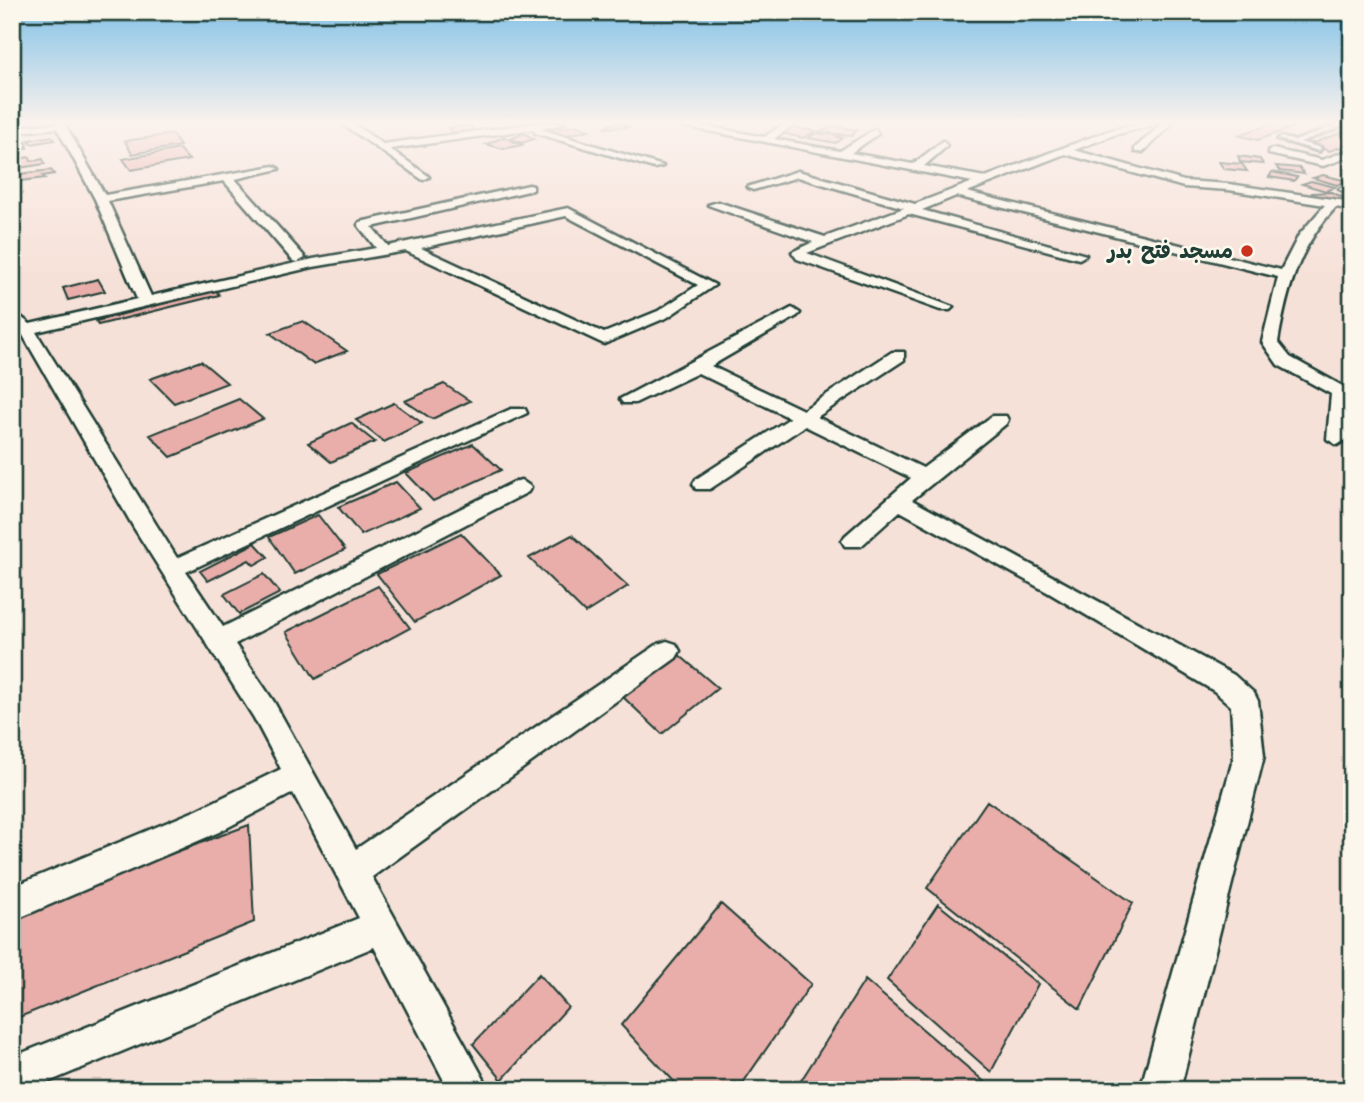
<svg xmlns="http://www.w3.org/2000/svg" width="1364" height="1102" font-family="'Architects Daughter','Playpen Sans Arabic',sans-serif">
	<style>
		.building { fill: #e9aeaa; stroke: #1f3d34; stroke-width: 2 }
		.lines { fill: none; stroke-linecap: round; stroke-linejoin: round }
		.lane-casing { stroke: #1f3d34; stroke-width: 6 }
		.street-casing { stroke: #1f3d34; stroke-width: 5 }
		.lane { fill: #fbf7ec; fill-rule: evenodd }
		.street { fill: #fbf7ec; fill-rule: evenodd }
		.poi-dot { fill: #c8321e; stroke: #fbf7ec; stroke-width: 2.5 }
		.labels { text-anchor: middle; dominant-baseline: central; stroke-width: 5; stroke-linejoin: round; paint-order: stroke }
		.far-poi-label { font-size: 21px; font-weight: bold; fill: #1f3d34; stroke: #fbf7ec; text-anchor: end }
	</style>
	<rect width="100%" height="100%" fill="#f6e1d8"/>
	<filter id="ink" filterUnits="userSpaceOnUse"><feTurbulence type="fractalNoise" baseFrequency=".0143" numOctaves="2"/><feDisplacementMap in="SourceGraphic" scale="14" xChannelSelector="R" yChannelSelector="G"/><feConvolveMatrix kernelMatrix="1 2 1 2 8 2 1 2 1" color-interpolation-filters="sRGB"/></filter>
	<g filter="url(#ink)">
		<path class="building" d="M614 123 628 124 624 126 630 127 603 128Z
			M1274 123H1305L1258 140 1238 135Z
			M469 125 475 131 455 134 448 128Z
			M575 125 589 130 567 135 554 134 551 130Z
			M834 126 857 130 852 136 818 132Z
			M792 127 816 131 803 138 781 133Z
			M1343 132 1352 134V142L1330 151 1308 145Z
			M524 133 534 139 522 143 511 139Z
			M816 133 841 135 838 137 843 138 836 143 808 138Z
			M172 134 180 146 132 154 125 141Z
			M52 136 55 140 31 144 29 140Z
			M504 137 522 145 503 149 486 144Z
			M179 149 189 160 131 170 123 159Z
			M1238 156 1260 159 1263 164 1240 162Z
			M30 157 31 161 43 159 45 164 12 169V160Z
			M1219 162 1242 164 1247 171 1224 169Z
			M1276 166 1300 168 1304 174 1280 171Z
			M51 170 54 174 43 176 45 178 12 182V175Z
			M1272 172 1297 177 1294 181 1269 177Z
			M1323 175 1347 181 1337 185 1313 178Z
			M1311 181 1335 187 1326 191 1302 184Z
			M1331 192 1347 199 1326 200 1311 193Z
			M98 279 105 291 68 300 63 288Z
			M216 290 219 295 98 325 96 321Z
			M303 321 347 351 313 364 270 333Z
			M201 361 227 383 174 403 150 379Z
			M444 384 470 401 432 419 405 401Z
			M239 399 263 419 171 457 150 435Z
			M394 403 422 423 384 442 356 420Z
			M351 423 375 442 331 462 308 443Z
			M473 444 501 470 433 501 406 473Z
			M396 482 420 508 361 535 338 507Z
			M318 515 345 550 295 574 269 537Z
			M461 533 501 575 415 622 377 574Z
			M572 535 628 586 585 613 529 558Z
			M255 543 268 557 254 565 249 560 208 581 200 571Z
			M264 574 280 593 239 614 224 594Z
			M378 586 410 628 315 679 286 632Z
			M678 654 718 688 662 734 622 696Z
			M987 801 1133 903 1080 1009 927 888Z
			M249 825 254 922 12 1020V913Z
			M721 904 811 984 738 1090H682L621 1025Z
			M938 904 1038 984 991 1072 887 980Z
			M539 974 568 1007 502 1080 473 1044Z
			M865 980 994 1090H795Z"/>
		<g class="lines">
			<g class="lane-casing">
				<path id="lane" d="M1342 123H1350L1300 142 1321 148 1319 151 1278 139 1281 137 1295 141Z"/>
			</g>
			<g class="street-casing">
				<path id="street" d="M64 123 105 195 274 166 279 169 235 179 303 255 305 258 298 262 293 261 224 181 108 201 151 296 313 259 376 248 358 225 360 222 529 185 533 186V190L372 227 388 246 568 208 715 285 668 317 604 344 406 251 313 267 36 332 177 558 511 409H525L527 413 186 572 223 627 514 482 521 480 531 487 528 492 235 644 274 702 356 849 658 644 667 641 676 644 680 651 676 658 372 877 490 1090H449L374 947 29 1090H12V1057L359 918 293 793 219 832 12 921V887L197 810 281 769 254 718 134 528 21 332 12 324V310L30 324 137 299 95 199 57 128 12 133V127ZM566 216 698 285 658 311 604 333 421 248Z
					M341 123H352L383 144 537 123H565L540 129 663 166 654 168 535 133 534 129 390 149 427 175 429 177 423 180Z
					M667 123H689L764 137 785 123H796L774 139 840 151 875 129 878 134 851 153 913 164 943 141 947 146 924 166 985 177 1108 131 1141 123H1160L1114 135 1074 150 1184 181 1229 184 1352 202V210L1336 207C1299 246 1287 289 1278 342L1290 357 1346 388 1349 392 1347 439 1337 445 1327 439 1331 394 1278 365 1262 342 1278 277 956 196 922 210 1086 255 1079 259 909 214 807 253 953 307 950 310H940L797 259 792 252 813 242 708 205 718 202 825 237 904 208 798 177 753 190 747 187 798 171 915 204 973 182ZM1065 154 1184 187 1229 190 1325 205 1299 235 1281 270 967 192Z
					M1163 123H1173L1143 152H1135V148Z
					M26 143V147L12 150V144Z
					M1273 149 1322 160 1352 149V156L1323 166 1269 154V150Z
					M1352 183V190L1345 192 1339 189Z
					M792 308 800 313 797 316 711 366 803 410 892 352H904V360L817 417 923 468 992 416H1006L1008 420 1006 424 912 500 1234 675 1254 693 1258 701 1264 756 1180 1090H1140L1234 756 1231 706 1214 691 1049 593 900 511 861 546H845L842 541 845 536 911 478 805 426 710 489H696L693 484 696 479 790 418 698 373 635 403H623L620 399Z"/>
			</g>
			<use href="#lane" class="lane"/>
			<use href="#street" class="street"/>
		</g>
	</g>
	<linearGradient id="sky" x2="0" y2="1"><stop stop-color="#81c1e7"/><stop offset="0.44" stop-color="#fbf2ed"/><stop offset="1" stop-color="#fbf2ed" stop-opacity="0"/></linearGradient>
	<rect width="1364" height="278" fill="url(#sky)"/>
	<circle class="poi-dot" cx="1247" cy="251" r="7"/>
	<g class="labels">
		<g class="far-poi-label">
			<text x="1233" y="251">مسجد فتح بدر</text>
		</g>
	</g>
	<rect width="1364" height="1102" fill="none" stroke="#fbf7ec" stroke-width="42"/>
	<rect x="21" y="21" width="1322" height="1060" fill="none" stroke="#1f3d34" stroke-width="2.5" filter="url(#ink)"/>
</svg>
